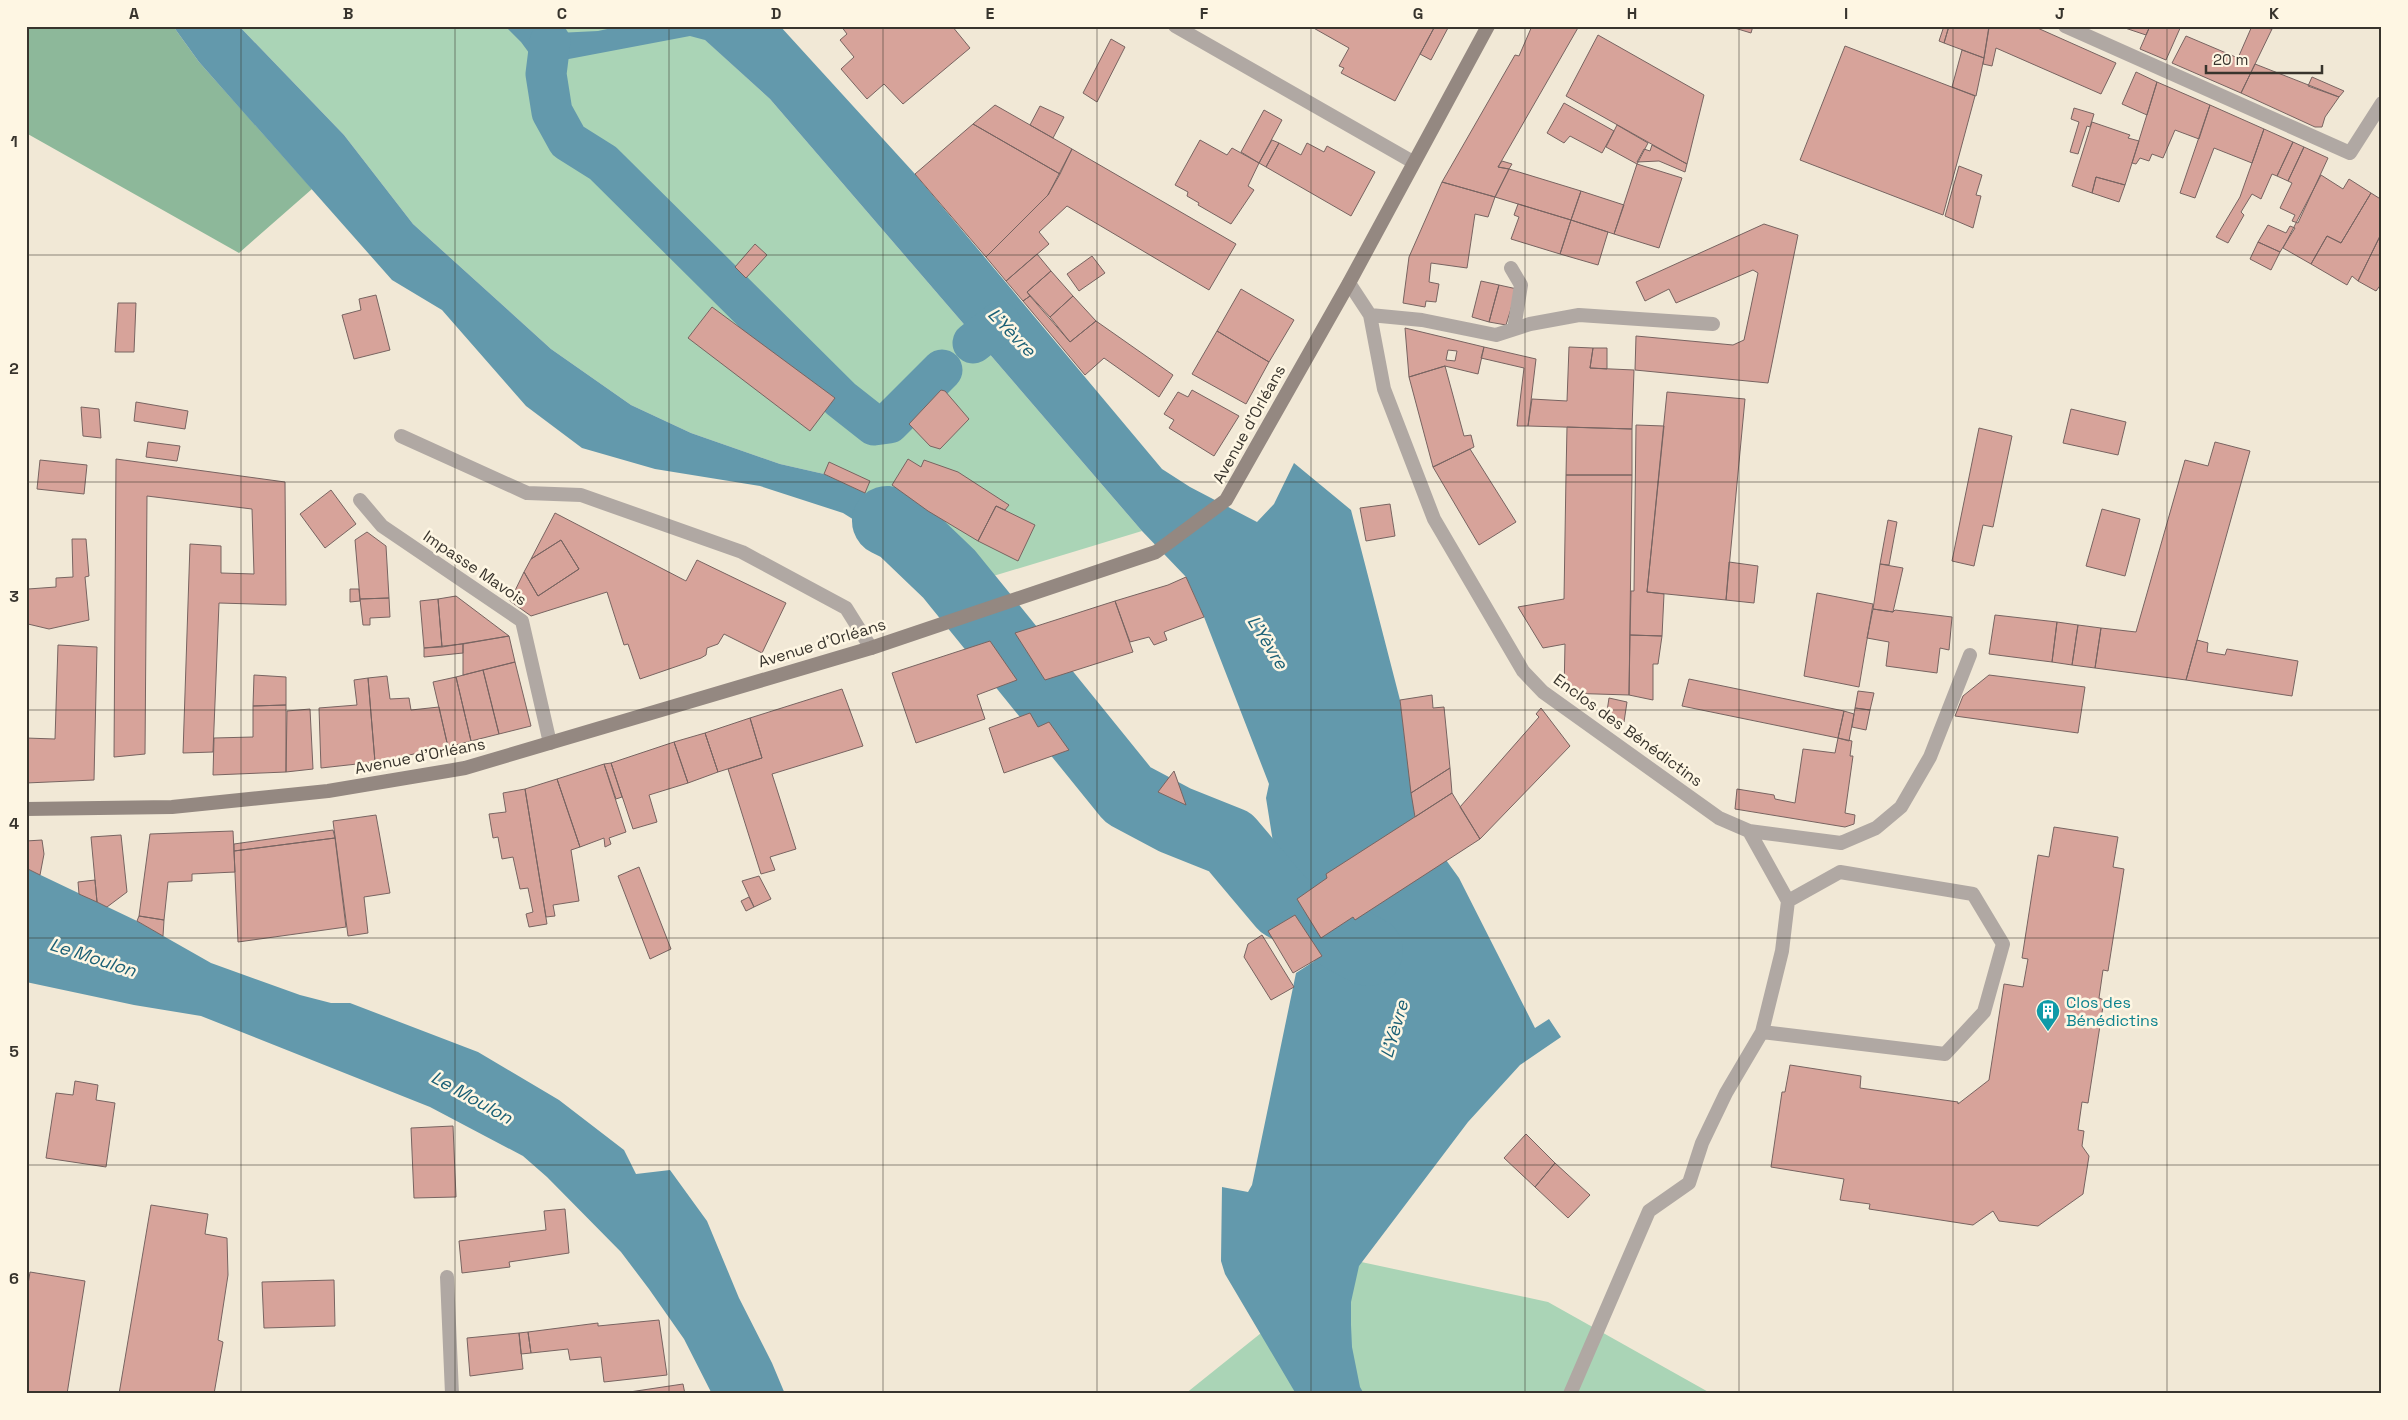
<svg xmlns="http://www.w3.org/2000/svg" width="2408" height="1420" font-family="'Space Grotesk',sans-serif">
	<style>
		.green { fill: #aad4b6 }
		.forest { fill: #8db89a }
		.water { fill: #6399ac }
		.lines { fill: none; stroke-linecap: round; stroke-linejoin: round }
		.canal { stroke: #6399ac; stroke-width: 41 }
		.river { stroke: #6399ac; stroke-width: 70 }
		.building { fill: #d7a39a; stroke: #786461; fill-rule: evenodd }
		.service { stroke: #b0a8a3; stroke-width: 14 }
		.minor { stroke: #b0a8a3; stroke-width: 14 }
		.secondary { stroke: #948881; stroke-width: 14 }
		.grid { fill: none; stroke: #38342d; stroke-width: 1; stroke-opacity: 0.55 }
		.labels { text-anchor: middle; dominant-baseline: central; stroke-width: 5; stroke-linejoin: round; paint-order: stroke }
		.street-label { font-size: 16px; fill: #38342d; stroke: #fef6e3 }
		.culture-label { font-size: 16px; fill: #0d838f; stroke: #fef6e3; text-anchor: start }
		.water-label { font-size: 18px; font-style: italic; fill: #1b6076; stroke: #fef6e3 }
		.neatline { fill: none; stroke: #38342d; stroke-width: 2 }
		.grid-label { font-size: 16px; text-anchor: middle; font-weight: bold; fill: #38342d }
	</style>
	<rect width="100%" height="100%" fill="#f1e8d6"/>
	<path class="green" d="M239 26H690L770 99 1142 531 990 577 902 515 824 474 780 464 691 433 631 405 551 349 413 224 344 135Z
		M1352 1260 1548 1302 1712 1394H1185Z"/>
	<path class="forest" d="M26 26H173L199 62 312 189 239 253 26 133Z"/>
	<path class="water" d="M173 26H239L344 135 413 224 551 349 631 405 691 433 780 464 824 474 865 493 902 515 990 577 939 589 910 555 843 513 760 486 655 469 582 448 526 406 442 310 392 280 199 62Z
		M505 26H546L557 33 598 31 621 26H780L915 174 1162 469 1190 487 1257 522 1274 504 1294 463 1351 510 1400 700 1415 817 1459 878 1535 1028 1549 1019 1561 1037 1520 1065 1468 1122 1359 1266 1351 1302V1325L1352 1347 1360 1387 1364 1394H1296L1225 1274 1221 1261 1222 1187 1248 1192 1252 1185 1296 973 1322 956 1295 915 1283 905 1266 798 1269 784 1204 617 1186 577 1142 531 770 99 705 40 690 36 553 62 535 61 521 42Z
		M26 866 28 869 137 921 211 963 300 995 331 1003H350L478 1052 559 1100 624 1150 636 1174 670 1170 707 1221 739 1298 772 1363 785 1394H712L684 1339 649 1289 621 1252 547 1177 523 1156 430 1107 201 1016 134 1005 26 982Z"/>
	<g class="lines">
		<path class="canal" d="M550 42 546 74 552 112 568 141 603 163 841 399 874 425 889 423 942 370
			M973 343 1000 322"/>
		<path class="river" d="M887 521 901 528 949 574 1128 795 1175 820 1230 842 1283 905 1368 951"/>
	</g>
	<path class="building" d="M841 26H952L970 48 903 104 884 84 867 99 841 69 854 57 840 40 847 34Z
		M1310 26H1435L1395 101 1341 73 1344 68 1339 66 1349 48Z
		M1435 26H1449L1431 60 1420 54Z
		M1532 26H1579L1498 167 1509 169 1495 197 1442 182 1515 55 1519 56Z
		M1728 26H1753L1751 33Z
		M1944 26H1949L1944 43 1939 41Z
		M1949 26 1989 28 1984 58 1944 43Z
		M1989 26H2033L2116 63 2101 94 1996 48 1992 66 1983 64Z
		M2119 26H2150L2146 35Z
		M2150 26H2181L2166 60 2140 49Z
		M2252 26 2272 29 2241 93 2172 63 2186 36 2238 58Z
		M1598 35 1704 95 1687 164 1566 96Z
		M1111 39 1125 47 1097 102 1083 93Z
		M1845 46 1975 96 1943 215 1800 160Z
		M1962 50 1984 58 1976 96 1952 87Z
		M2255 64 2339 97 2325 117 2322 127H2315L2241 93Z
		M2136 72 2157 82 2147 115 2122 104Z
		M2312 77 2344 91 2339 97 2308 86Z
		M2157 82 2210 105 2199 139 2175 130 2163 158 2152 154 2149 161 2140 158 2136 164 2132 163Z
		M1564 103 1614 131 1602 153 1570 136 1564 143 1547 133Z
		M995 105 1072 149 1060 174 973 124Z
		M2210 105 2264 129 2252 163 2214 148 2195 198 2180 193Z
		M1040 106 1064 117 1053 138 1030 125Z
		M2074 108 2094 114 2090 127 2087 126 2078 154 2070 152 2079 122 2071 119Z
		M1264 110 1282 120 1259 163 1241 152Z
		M2092 122 2130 135 2128 138 2139 141 2125 185 2096 177 2092 193 2072 186Z
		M973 124 1060 174 1048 195 986 257 915 174Z
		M1617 125 1648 143 1637 164 1606 147Z
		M2264 129 2293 142 2277 176 2272 174 2261 199 2252 194 2241 212 2244 215 2228 243 2216 237 2240 197Z
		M1200 140 1227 155 1232 148 1259 163 1248 186 1254 190 1231 224 1198 205 1199 203 1187 196 1188 192 1175 185Z
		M1272 140 1279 143 1266 167 1259 163Z
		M2293 142 2304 147 2288 181 2277 176Z
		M1279 143 1301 155 1307 143 1324 152 1327 146 1375 172 1351 216 1266 167Z
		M1652 145 1687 164 1685 172 1659 161 1637 162 1644 149 1650 151Z
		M2304 147 2328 158 2298 223 2292 221 2295 215 2280 208 2292 183 2288 181Z
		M1072 149 1236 244 1209 290 1067 206 1039 232 1049 244 1006 281 986 257 1048 195Z
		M1502 161 1512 164 1509 169 1498 167Z
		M1637 164 1682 178 1659 248 1614 234Z
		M1959 166 1982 175 1976 195 1981 196 1973 228 1945 216Z
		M1509 169 1581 191 1571 220 1495 197Z
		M2321 175 2343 189 2349 179 2371 193 2341 243 2327 236 2311 264 2283 248Z
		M2096 177 2125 185 2119 202 2092 193Z
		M1442 182 1495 197 1488 217 1475 214 1467 268 1431 263 1429 282 1439 284 1436 302 1426 301 1425 307 1403 303 1409 257Z
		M1581 191 1624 205 1614 234 1571 220Z
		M2371 193 2382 200V232L2358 281 2352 276 2347 285 2311 264 2327 236 2341 243Z
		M1518 204 1571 220 1560 254 1511 239 1519 217 1514 215Z
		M1571 220 1608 232 1598 265 1560 254Z
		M1764 224 1798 235 1768 383 1635 370 1636 336 1733 345 1744 340 1758 273 1753 270 1676 303 1669 289 1645 301 1636 282Z
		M2268 225 2286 233 2290 226 2295 228 2280 252 2258 242Z
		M2382 232V283L2376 291 2358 281Z
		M2258 242 2280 252 2271 270 2250 259Z
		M755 244 767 255 746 278 735 267Z
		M1037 254 1051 271 1027 292 1030 296 1023 301 1006 281Z
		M1092 256 1105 273 1079 291 1067 274Z
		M1051 271 1073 296 1050 317 1027 292Z
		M1481 281 1499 285 1489 322 1472 317Z
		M1499 285 1517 289 1506 325 1489 322Z
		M1241 289 1294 320 1269 362 1217 331Z
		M376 295 390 350 354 359 342 315 361 310 359 299Z
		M1030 296 1070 342 1096 321 1173 375 1159 397 1104 358 1085 375 1023 301Z
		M1073 296 1096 321 1070 342 1050 317Z
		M118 303H136L134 352H115Z
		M712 307 835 398 810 431 688 338Z
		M1405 328 1484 347 1478 374 1445 366 1409 377ZM1448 350 1457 351 1455 361 1446 360Z
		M1217 331 1269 362 1246 404 1192 374Z
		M1484 347 1536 359 1528 426H1517L1524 368 1481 358Z
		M1569 347 1593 348 1590 368 1634 370 1632 429 1528 426 1532 399 1567 401Z
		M1593 348H1607V369L1590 368Z
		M1445 366 1464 436 1471 435 1474 447 1433 467 1409 377Z
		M941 390 945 391 969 419 940 449 930 446 909 424Z
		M1192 390 1239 416 1214 456 1169 428 1174 420 1164 414 1178 392 1188 397Z
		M1667 392 1745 399 1726 600 1647 592Z
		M136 402 188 411 185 429 134 421Z
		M81 407 99 409 101 438 83 436Z
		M2071 409 2126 422 2118 455 2063 443Z
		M1636 425 1664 426 1647 592 1664 594 1662 636 1630 635 1631 591H1634Z
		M1567 427 1632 429V475H1566Z
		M1979 428 2012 436 1993 527 1983 525 1974 566 1952 561Z
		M148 442 180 446 177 461 146 457Z
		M2215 442 2250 451 2186 680 2095 668 2101 628 2136 632 2185 460 2208 466Z
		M1470 449 1516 522 1479 545 1433 467Z
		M116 459 285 482 286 605 219 603 213 752 183 753 190 544 221 546V573L254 574 252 509 147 496 145 754 114 757Z
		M908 459 921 467 924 460 958 472 1009 505 1005 510 996 506 978 541 928 511 892 485Z
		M40 460 87 465 84 494 37 489Z
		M829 462 870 481 865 493 824 474Z
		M1566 475H1632L1629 695 1564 693 1565 644 1543 648 1518 607 1564 599Z
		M331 490 356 524 325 548 300 514Z
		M1390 504 1395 536 1366 541 1360 508Z
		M996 506 1035 525 1018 561 978 541Z
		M2102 509 2140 519 2125 576 2086 566Z
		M555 513 686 581 697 560 786 603 762 653 724 634 718 644 707 648 706 655 701 658 640 679 628 644 624 645 607 592 531 616 510 601 524 572 538 596 579 569 561 540 531 559Z
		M1888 520 1897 522 1889 565 1880 564Z
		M367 532 386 546 389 598 360 599 355 540Z
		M72 539H86L89 576 85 577 89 620 49 629 28 624V589L56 587V578L73 577Z
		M561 540 579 569 538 596 524 572 531 559Z
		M1729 562 1758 566 1754 603 1726 600Z
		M1880 564 1903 568 1893 612 1873 609Z
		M1186 577 1204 617 1164 632 1167 640 1154 645 1149 637 1130 642 1115 601 1168 585Z
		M350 589H359L360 601 350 602Z
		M1817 593 1873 604 1859 687 1804 676Z
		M456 596 509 636 442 647 438 599Z
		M389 598 390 617 370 618V625H363L360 599Z
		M438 599 442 647 424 648 420 601Z
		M1115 601 1133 652 1045 680 1015 633Z
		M1873 609 1893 612 1895 610 1952 617 1949 650 1940 648 1937 673 1886 666 1889 642 1867 638Z
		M1995 615 2057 622 2052 662 1989 654Z
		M2057 622 2078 625 2072 665 2052 662Z
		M2078 625 2101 628 2095 668 2072 665Z
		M1630 635 1662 636 1658 664H1653V700L1629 695Z
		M509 636 515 662 463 675V644Z
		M2197 640 2208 643 2207 652 2225 655 2227 649 2298 661 2292 696 2186 680Z
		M990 641 1017 680 977 695 985 719 916 743 892 673Z
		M463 644V653L424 657V648Z
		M58 645 97 647 94 780 26 783V738L55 739Z
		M515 662 531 726 499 734 483 670Z
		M483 670 499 734 471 741 456 677Z
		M254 675 286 677V705L253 706Z
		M1989 675 2085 687 2078 733 1955 716 1963 696Z
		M387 676 390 699 409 698 411 710 439 707 448 747 375 762 368 678Z
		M456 677 471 741 448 747 433 682Z
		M368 678 375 762 321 768 319 708 357 705 354 680Z
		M1689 679 1844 711 1838 738 1682 706Z
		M842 689 863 746 772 774 796 849 770 857 775 870 761 874 728 769 762 758 750 718Z
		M1858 691 1874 693 1870 710 1855 708Z
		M1432 695 1433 708 1444 707 1450 768 1411 793 1400 700Z
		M1609 698 1627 702 1624 722 1606 718Z
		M286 705V772L213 775 214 738 253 737V706Z
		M1541 708 1570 746 1480 839 1460 807 1539 717 1536 714Z
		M1855 708 1870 710 1866 730 1852 727Z
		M310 709 313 769 286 772 287 711Z
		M1844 711 1854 714 1849 741 1838 738Z
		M1030 713 1038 727 1049 722 1069 750 1004 773 989 728Z
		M750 718 762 758 718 772 705 733Z
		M705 733 718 772 688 783 674 742Z
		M1838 738 1852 741 1850 756H1853L1845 813 1855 815 1854 824 1845 827 1735 809 1737 789 1774 795 1775 799 1795 803 1803 749 1835 753Z
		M674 742 688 783 649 795 657 822 633 829 611 763Z
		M611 763 622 797 616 799 604 764Z
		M604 764 626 832 609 838 611 844 605 847 604 838 580 847 557 779Z
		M1450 768 1452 793 1415 817 1411 793Z
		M1174 771 1186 805 1158 792Z
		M557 779 580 847 571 850 579 901 553 905 555 916 546 917 525 789Z
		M525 789 547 924 529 927 526 914 533 912 528 888 520 889 513 857 502 859 498 837 493 838 489 814 506 812 503 793Z
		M1452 793 1480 839 1355 920 1353 917 1321 938 1297 899 1327 878 1326 874Z
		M376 815 390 893 364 897 368 933 348 936 333 821Z
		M2054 827 2118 837 2113 867 2124 869 2108 971 2103 970 2099 998 2104 1000 2088 1103 2082 1102 2078 1130 2084 1131 2082 1146 2089 1156 2083 1194 2038 1226 1999 1221 1993 1211 1973 1225 1869 1209 1870 1204 1840 1200 1844 1179 1771 1167 1782 1092H1785L1790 1065 1861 1076 1860 1088 1958 1102V1104L1989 1080 2004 984 2023 987 2028 959 2022 958 2038 855 2049 857Z
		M333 830 335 838 234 851V844Z
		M233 831 235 872 192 874V881L168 882 164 920 139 916 150 834Z
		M121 835 127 892 107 907 97 902 91 837Z
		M335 838 346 927 238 942 234 851Z
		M42 840 44 854 40 875 28 869 26 866V841Z
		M639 867 671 949 650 959 618 876Z
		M759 876 771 899 754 907 742 881Z
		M95 880 97 902 79 894 78 882Z
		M749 897 754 907 746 911 741 901Z
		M1295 915 1322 956 1293 973 1268 931Z
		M139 916 164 920 163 936 137 921Z
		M1262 935 1294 987 1271 1000 1244 957 1248 944Z
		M75 1081 98 1085 96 1100 115 1103 106 1167 46 1158 56 1093 73 1095Z
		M453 1126 456 1197 414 1198 411 1128Z
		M1526 1134 1555 1163 1535 1187 1504 1158Z
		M1555 1163 1590 1195 1568 1218 1535 1187Z
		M151 1205 208 1214 205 1234 227 1238 228 1275 218 1340 223 1342 214 1394H119Z
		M565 1209 569 1253 509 1262 510 1267 462 1273 459 1241 546 1230 544 1211Z
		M30 1272 85 1281 67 1394 26 1392V1297Z
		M334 1280 335 1326 264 1328 262 1282Z
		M659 1320 667 1375 604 1382 601 1357 570 1360 568 1349 531 1353 528 1332 598 1323V1326Z
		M528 1332 531 1353 521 1354 519 1333Z
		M519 1333 523 1369 470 1376 467 1338Z
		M683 1384 685 1394H616Z"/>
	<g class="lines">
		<path class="service" d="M1511 268 1521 285 1514 329
			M1349 283 1370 315 1384 389 1434 519 1523 671 1543 692 1719 818 1749 831 1841 843 1876 828 1901 807 1930 757 1970 655
			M1370 315 1422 320 1496 335 1530 324 1579 315 1713 324
			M401 436 527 493 581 495 742 552 846 608 871 648
			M1762 1032 1945 1054 1984 1012 2003 944 1973 894 1840 872 1788 901
			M1570 1394 1649 1211 1689 1183 1702 1143 1726 1093 1762 1032 1782 951 1788 901 1749 831"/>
		<path class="minor" d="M1175 26 1413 162
			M2065 26 2350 153 2382 103
			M360 500 382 526 522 621 550 743
			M447 1277 452 1394"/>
		<path class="secondary" d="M26 809 172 807 328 791 465 768 871 648 1156 552 1226 500 1349 283 1488 26"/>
	</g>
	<path class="grid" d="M241 26V1394M455 26V1394M669 26V1394M883 26V1394M1097 26V1394M1311 26V1394M1525 26V1394M1739 26V1394M1953 26V1394M2167 26V1394M26 255H2382M26 482H2382M26 710H2382M26 938H2382M26 1165H2382"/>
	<defs>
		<g id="building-pin" transform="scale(1.25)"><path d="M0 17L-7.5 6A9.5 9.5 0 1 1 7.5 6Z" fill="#0f9aa8" stroke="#fef6e3"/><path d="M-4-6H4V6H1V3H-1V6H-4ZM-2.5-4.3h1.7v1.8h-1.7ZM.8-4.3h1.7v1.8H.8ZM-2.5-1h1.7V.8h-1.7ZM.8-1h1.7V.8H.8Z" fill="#fff"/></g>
	</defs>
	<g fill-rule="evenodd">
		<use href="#building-pin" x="2048" y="1011"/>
	</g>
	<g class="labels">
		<g class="street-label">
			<text transform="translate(1249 424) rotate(-61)">Avenue d'Orléans</text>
			<text transform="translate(475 568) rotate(34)">Impasse Mavois</text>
			<text transform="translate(822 643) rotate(-17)">Avenue d'Orléans</text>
			<text transform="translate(1628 730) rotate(36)">Enclos des Bénédictins</text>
			<text transform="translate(420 756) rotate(-11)">Avenue d'Orléans</text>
		</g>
		<g class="culture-label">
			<text x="2066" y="1002">Clos des<tspan x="2066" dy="18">Bénédictins</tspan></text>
		</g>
		<g class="water-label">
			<text transform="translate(1012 332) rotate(46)">L'Yèvre</text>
			<text transform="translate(1268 642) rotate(58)">L'Yèvre</text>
			<text transform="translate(93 957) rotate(18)">Le Moulon</text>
			<text transform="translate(1394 1029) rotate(-74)">L'Yèvre</text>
			<text transform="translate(472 1097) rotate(29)">Le Moulon</text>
		</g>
	</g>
	<rect width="2408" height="1420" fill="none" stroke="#fef6e3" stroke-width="55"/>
	<path d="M2206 65v8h116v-8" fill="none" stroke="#38342d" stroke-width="2.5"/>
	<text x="2213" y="65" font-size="15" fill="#38342d" stroke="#fef6e3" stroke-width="4" paint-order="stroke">20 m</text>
	<rect x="28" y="28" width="2352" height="1364" class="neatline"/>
	<g class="grid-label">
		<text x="134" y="19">A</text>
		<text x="348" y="19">B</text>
		<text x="562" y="19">C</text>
		<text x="776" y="19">D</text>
		<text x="990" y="19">E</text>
		<text x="1204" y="19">F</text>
		<text x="1418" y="19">G</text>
		<text x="1632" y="19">H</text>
		<text x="1846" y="19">I</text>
		<text x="2060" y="19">J</text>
		<text x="2274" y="19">K</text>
		<text x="14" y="147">1</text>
		<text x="14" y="374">2</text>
		<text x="14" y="602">3</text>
		<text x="14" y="829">4</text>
		<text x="14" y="1057">5</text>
		<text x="14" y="1284">6</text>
	</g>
</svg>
